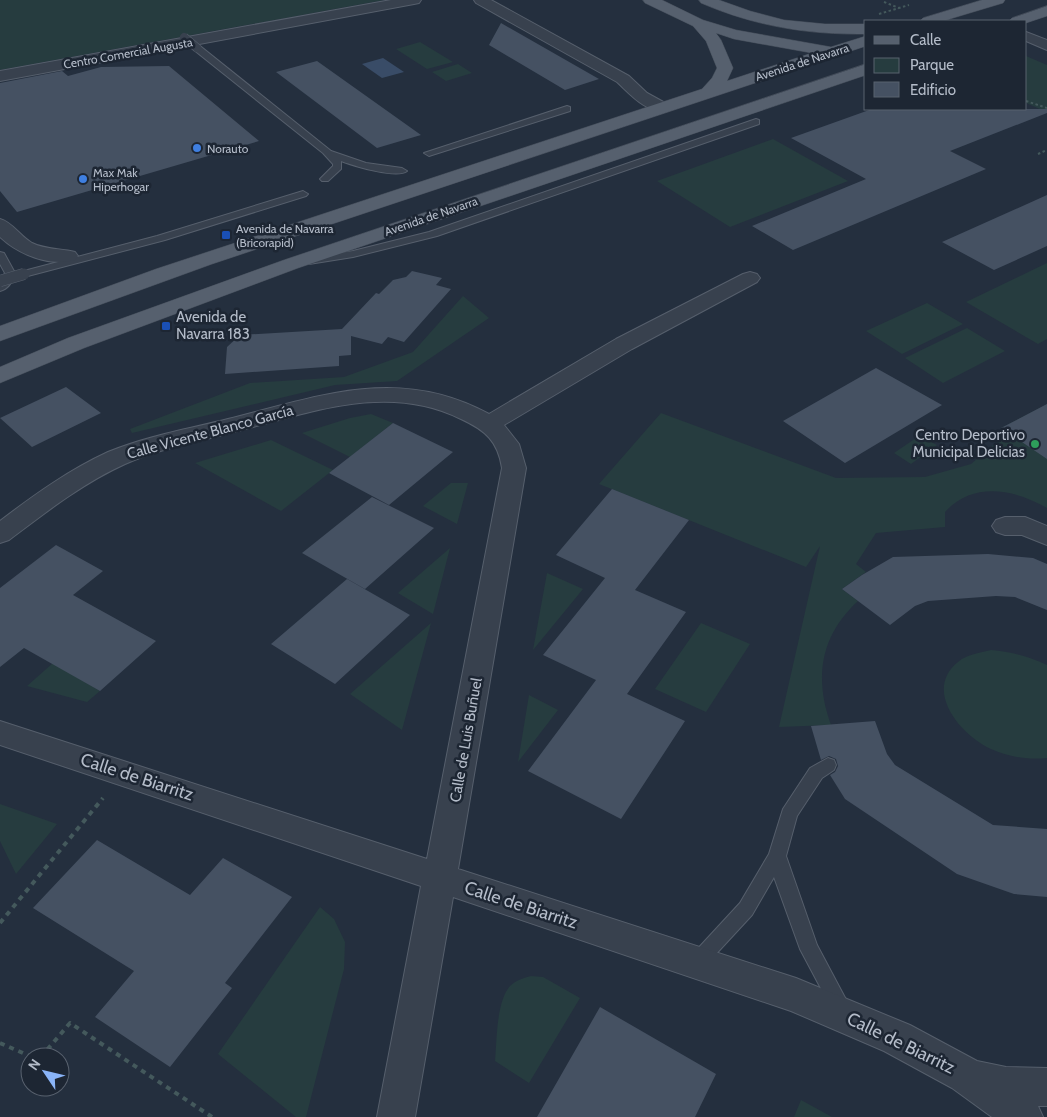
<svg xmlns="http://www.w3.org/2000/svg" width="1047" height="1117" font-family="Cabin,sans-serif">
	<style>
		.green { fill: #263c3f }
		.water { fill: #394c67 }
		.building { fill: #455162 }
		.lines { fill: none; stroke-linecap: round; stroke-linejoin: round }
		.lane-casing { stroke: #565f6c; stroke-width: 2 }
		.street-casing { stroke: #565f6c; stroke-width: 2 }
		.primary-casing { stroke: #414a57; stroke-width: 1 }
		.path-far1 { stroke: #44595c; stroke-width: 2; stroke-dasharray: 2.5 2.5; stroke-linecap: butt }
		.path { stroke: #44595c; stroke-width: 4; stroke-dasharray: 5 5; stroke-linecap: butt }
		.lane { fill: #38414e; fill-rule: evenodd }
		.street { fill: #38414e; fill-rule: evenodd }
		.primary { fill: #56606e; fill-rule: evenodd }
		.lane-bridge-far1-casing { stroke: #565f6c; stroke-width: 9; stroke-linecap: butt }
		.lane-bridge-casing { stroke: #565f6c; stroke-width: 12; stroke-linecap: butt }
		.lane-bridge-far1 { stroke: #38414e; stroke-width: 8 }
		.lane-bridge { stroke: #38414e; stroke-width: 11 }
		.shop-dot { fill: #3f7fe0; stroke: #1d2633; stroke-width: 2 }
		.transit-dot { fill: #1a4fb4; stroke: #1d2633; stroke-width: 2 }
		.leisure-dot { fill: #2e9e5b; stroke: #1d2633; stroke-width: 2 }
		.labels { text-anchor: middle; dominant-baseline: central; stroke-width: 5; stroke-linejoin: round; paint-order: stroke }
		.far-street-label { font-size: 12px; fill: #b4bcc9; stroke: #1d2633 }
		.far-poi-label { font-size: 12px; fill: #b4bcc9; stroke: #1d2633; text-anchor: start }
		.poi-label { font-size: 15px; fill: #b4bcc9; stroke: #1d2633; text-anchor: start }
		.street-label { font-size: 15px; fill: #b4bcc9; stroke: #1d2633 }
		.near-street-label { font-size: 18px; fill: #b4bcc9; stroke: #1d2633 }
	</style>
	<rect width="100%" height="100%" fill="#242f3e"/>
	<path class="green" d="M0 0H384L0 70Z
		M420 42 453 62 427 69 396 49Z
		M1026 56 1047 65V112L1026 103Z
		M458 64 472 73 446 81 432 72Z
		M773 139 848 181 730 227 657 181Z
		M1047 263V339L1038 344 966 302Z
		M463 296 489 318 397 381 335 385 132 433 130 429 250 383 344 377 413 352Z
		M927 303 963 324 902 354 866 331Z
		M967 328 1005 351 943 383 905 358Z
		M1047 404V508C1014 489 973 481 945 512V527L876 533 856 564 866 572 842 589 858 601C820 636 814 678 831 725L779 727 820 546 806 567 599 484 661 413 836 478 925 477 971 464 998 441 1001 428Z
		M371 414 393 423 350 457 302 433 350 418Z
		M919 436 937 445 911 464 894 453Z
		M271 440 333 470 281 511 195 463Z
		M451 483H468L457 524 423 506Z
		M450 548 433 614 398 593Z
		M547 573 583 589 533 650Z
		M431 623 402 730 350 694Z
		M701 623 750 644 706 712 655 689Z
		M991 650C1012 652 1028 656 1047 665V758C1027 760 1009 757 991 749 960 735 923 690 958 662 967 654 980 653 991 650Z
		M53 663 100 691 87 702 27 686Z
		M529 695 558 710 518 762Z
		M0 804 57 824 16 874 0 841Z
		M320 907 334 919 345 942 344 969 306 1117H296L218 1054Z
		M531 976 543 977 580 998 529 1083 495 1061C497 1041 496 1002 510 986 516 980 524 978 531 976Z
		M801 1100 832 1117H794Z"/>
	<path class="water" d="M383 58 404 72 382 78 362 64Z"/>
	<path class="building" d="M501 23 599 79 565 90 489 45Z
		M317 61 421 135 377 148 276 72Z
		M169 66 259 141 17 212 0 191V83L62 71 68 76 101 67Z
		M872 109H1047V113L950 151 986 169 793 250 752 226 866 179 791 138Z
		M1047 195V246L994 270 942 242Z
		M412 271 442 278 436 285 451 289 404 342 388 337 382 344 351 336V355L339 356V366L225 374 227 347 240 335 342 329 376 293 379 294 393 280 406 277Z
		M876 368 942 405 845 463 783 421Z
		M66 387 101 413 32 447 0 418Z
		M1047 404V459L1001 428Z
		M393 423 453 452 389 505 329 473Z
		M612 489 689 520 635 590 686 612 627 694 685 721 621 819 528 771 596 680 543 655 605 578 556 555Z
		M372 497 434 528 365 589 302 553Z
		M56 545 103 571 73 595 156 641 100 691 24 648 0 667V588Z
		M988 554 1033 558 1047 564V610L1015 597 996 596 928 601 915 606 890 625 842 589 862 575 893 557Z
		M347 579 410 615 335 684 271 644Z
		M875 721 887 754 895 765 993 825 1047 829V897L1014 894 957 874 845 799 830 775 835 772 838 766 836 759 829 756 821 760 811 726Z
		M97 840 190 895 223 858 292 897 225 983 232 988 170 1067 95 1017 134 971 33 908Z
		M600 1007 716 1074 695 1117H537Z"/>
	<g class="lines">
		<g class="lane-casing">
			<path id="lane" d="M194 46H200L331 151 366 163 402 168 407 171C397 179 354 166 341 161V169L328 181H322L320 179 333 166V164L323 153 194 50Z
				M567 106 570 107V111L432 155 429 156 424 153Z
				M756 119 759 120V124L437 236 353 257 309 264 304 261 309 258 353 251 429 232Z
				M303 191 308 194 306 196 165 240 24 277 19 274 20 272 157 236Z
				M0 252 4 253 15 273C13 281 8 289 0 291V282L5 273 0 264Z
				M828 758 834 760 836 765 834 770 822 778 797 816 786 856 817 945 851 1009 849 1015 842 1018 835 1015 800 949 774 877 752 915 703 968 697 971 691 968 688 962 691 956 740 903 769 854 783 809 810 768Z"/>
		</g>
		<g class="street-casing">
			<path id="street" d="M391 0H421L419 3 414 4 0 81V71Z
				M474 0H491L629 76 647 93 667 104 669 107 667 110C648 115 630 94 617 82L476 3Z
				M1026 32 1047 40V50L1026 41Z
				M0 219C12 222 20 236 32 243 46 250 60 248 75 252L78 256 75 260C49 267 18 254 0 237Z
				M750 272 757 274 760 278 757 282 632 349 504 425 519 444 526 468 458 869 796 978 910 1025 977 1061 1006 1067 1047 1068V1106H1038L1043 1117H992L952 1088 884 1051 791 1011 453 897 415 1117H377L421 886 0 745V721L427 859 502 468C498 441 485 430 461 419 387 382 309 413 234 432 198 442 160 448 125 464 83 483 46 512 9 540L0 543V521C34 495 69 470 108 452 147 436 188 429 228 419 320 396 399 365 489 414L616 339 743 274Z
				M1005 517H1025L1047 526V545L1022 535H1005L996 532 992 526 996 520Z"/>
		</g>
		<g class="primary-casing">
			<path id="primary" d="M643 0H662L703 20 736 30 831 47 866 36V46L212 264 0 341V326L156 269 702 89 712 78 717 68 706 41 693 26 645 3ZM716 33 734 39 812 53 727 81 733 68 721 40Z
				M699 0H719L750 11 784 20 825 24H866V34C808 35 754 26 701 3Z
				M982 0H1005L1003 3 943 21H920L923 18Z
				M1047 6V16L1026 23V21H1009L1012 18Z
				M866 64V75L298 268 84 348 0 383V367L68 338 284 260Z"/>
		</g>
		<path class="path-far1" d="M884 2 899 8
			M879 14 909 5
			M1026 101 1047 108
			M1038 154 1047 150"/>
		<path class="path" d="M0 923 103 798
			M0 1043 32 1057
			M41 1057 70 1023 212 1117"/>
		<use href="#lane" class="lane"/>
		<use href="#street" class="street"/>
		<use href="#primary" class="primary"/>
		<g class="lane-bridge-far1-casing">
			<path id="lane-bridge-far1" d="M184 37 197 48"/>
		</g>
		<g class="lane-bridge-casing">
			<path id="lane-bridge" d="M0 281 24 274"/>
		</g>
		<use href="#lane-bridge-far1" class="lane-bridge-far1"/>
		<use href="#lane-bridge" class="lane-bridge"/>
	</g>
	<g class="shop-dot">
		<circle cx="197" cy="148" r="5"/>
		<circle cx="83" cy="179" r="5"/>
	</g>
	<g class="transit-dot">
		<rect x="221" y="230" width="10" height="10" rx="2.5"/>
		<rect x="161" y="321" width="10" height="10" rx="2.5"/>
	</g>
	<circle class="leisure-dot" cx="1035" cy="444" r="5"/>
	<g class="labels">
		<g class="far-street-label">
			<text transform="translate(128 53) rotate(-10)">Centro Comercial Augusta</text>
			<text transform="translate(802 62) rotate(-18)">Avenida de Navarra</text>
			<text transform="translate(431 216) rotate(-19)">Avenida de Navarra</text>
		</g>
		<g class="far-poi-label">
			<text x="207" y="148">Norauto</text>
			<text x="93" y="172">Max Mak<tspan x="93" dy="14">Hiperhogar</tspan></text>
			<text x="236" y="228">Avenida de Navarra<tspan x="236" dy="14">(Bricorapid)</tspan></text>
		</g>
		<g class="poi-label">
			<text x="176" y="317">Avenida de<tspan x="176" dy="17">Navarra 183</tspan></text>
			<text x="1025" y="435" text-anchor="end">Centro Deportivo<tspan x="1025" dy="17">Municipal Delicias</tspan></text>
		</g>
		<g class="street-label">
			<text transform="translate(210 432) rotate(-15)">Calle Vicente Blanco García</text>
			<text transform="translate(466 740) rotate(-80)">Calle de Luis Buñuel</text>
		</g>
		<g class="near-street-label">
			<text transform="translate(137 777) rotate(18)">Calle de Biarritz</text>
			<text transform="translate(521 905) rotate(18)">Calle de Biarritz</text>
			<text transform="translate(901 1043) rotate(26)">Calle de Biarritz</text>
		</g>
	</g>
	<rect x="864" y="20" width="162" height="90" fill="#1d2633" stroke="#59626f"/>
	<rect x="874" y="36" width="25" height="8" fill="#56606e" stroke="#59626f"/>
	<text x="910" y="45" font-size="15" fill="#b4bcc9">Calle</text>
	<rect x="874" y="58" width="25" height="15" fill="#263c3f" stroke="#59626f"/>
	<text x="910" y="70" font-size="15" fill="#b4bcc9">Parque</text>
	<rect x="874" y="82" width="25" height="15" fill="#455162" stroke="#59626f"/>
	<text x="910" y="95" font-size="15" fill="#b4bcc9">Edificio</text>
	<g transform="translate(45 1072) rotate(305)"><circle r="24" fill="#1d2633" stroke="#59626f"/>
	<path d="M0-4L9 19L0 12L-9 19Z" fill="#8ab4f8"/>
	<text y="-8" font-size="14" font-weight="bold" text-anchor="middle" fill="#b4bcc9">N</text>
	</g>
</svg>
